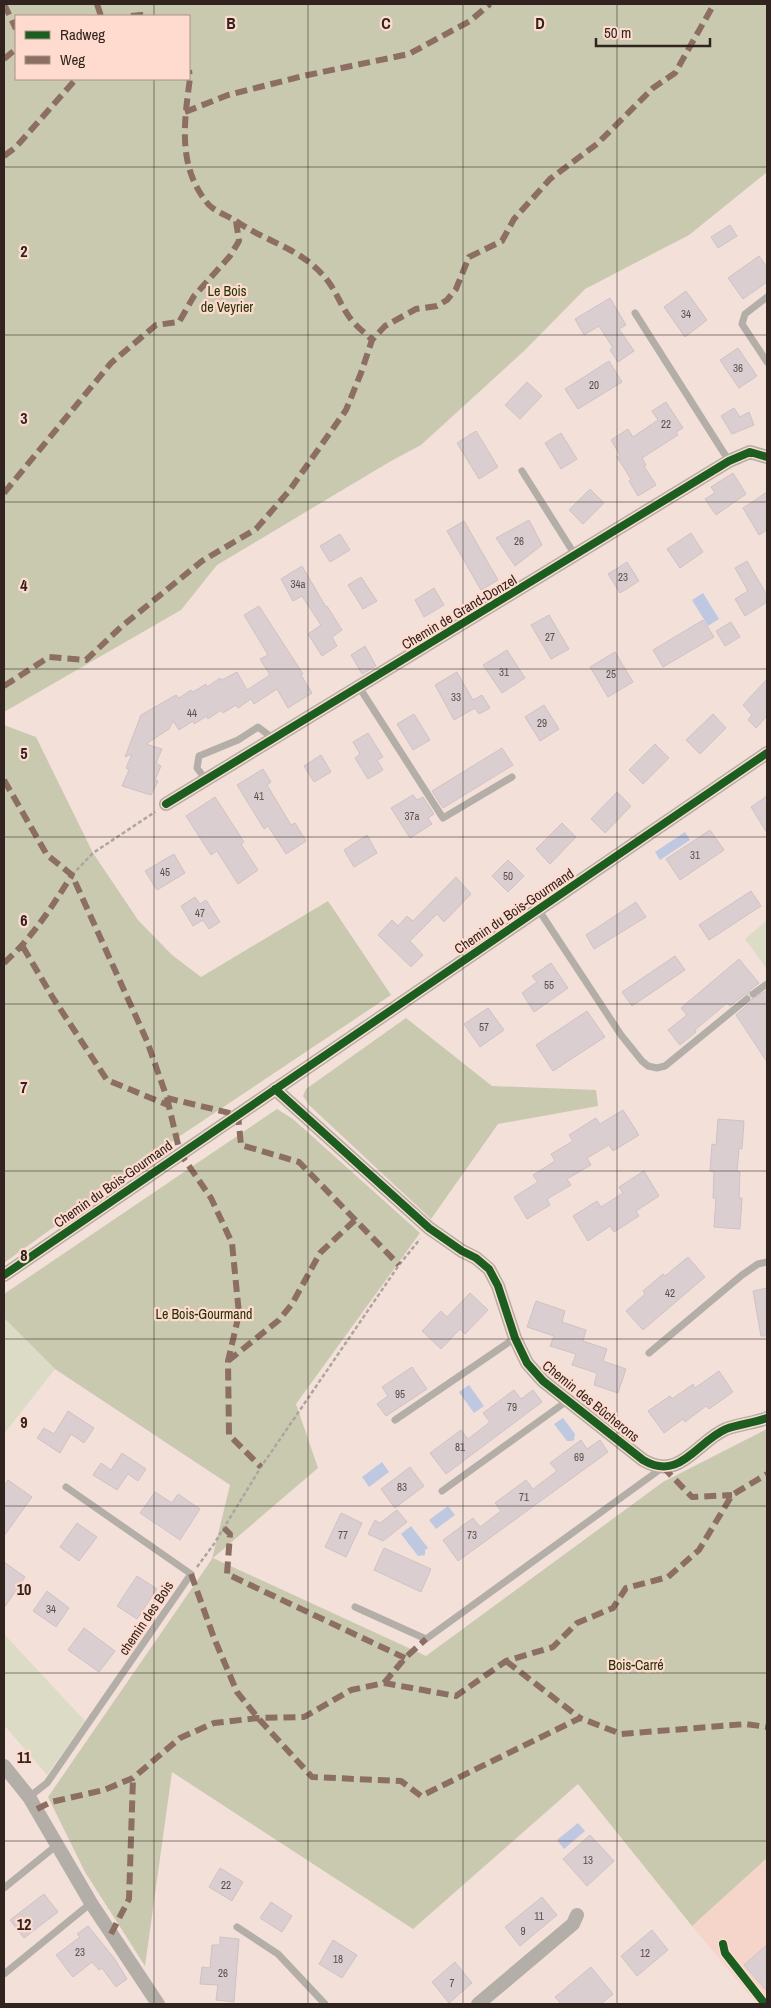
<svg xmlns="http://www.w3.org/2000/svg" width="771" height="2008" font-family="'Archivo Narrow',sans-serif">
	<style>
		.built { fill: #f5d5ca }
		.green { fill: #dcdbc6 }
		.forest { fill: #c9c9b0; fill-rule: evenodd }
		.water { fill: #bfc8e1 }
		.building { fill: #dbced1; stroke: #cfc2c4 }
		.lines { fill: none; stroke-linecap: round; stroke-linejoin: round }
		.path { stroke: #ada5a0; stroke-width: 2.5; stroke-dasharray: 4 2.5; stroke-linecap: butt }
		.service { stroke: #b4aea8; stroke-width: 7 }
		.minor { stroke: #b4aea8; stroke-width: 14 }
		.quiet { stroke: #8d6e63; stroke-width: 6; stroke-dasharray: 12 6; stroke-linecap: butt }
		.cycleway-casing { stroke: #fedbce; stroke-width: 11 }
		.cycleway { stroke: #1b5e20; stroke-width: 8 }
		.grid { fill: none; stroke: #31241f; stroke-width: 1; stroke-opacity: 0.55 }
		.labels { text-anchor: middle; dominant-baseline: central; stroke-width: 4.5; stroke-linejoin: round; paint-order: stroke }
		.number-label { font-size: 11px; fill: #5c4e4c }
		.park-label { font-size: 14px; fill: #243304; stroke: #fedbce }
		.street-label { font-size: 14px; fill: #31241f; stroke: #fedbce }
		.grid-label { font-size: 16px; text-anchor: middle; font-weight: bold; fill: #31241f; stroke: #fedbce; stroke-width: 4.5; stroke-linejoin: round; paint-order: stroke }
	</style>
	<rect width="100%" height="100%" fill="#f3e0d9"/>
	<path class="built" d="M767 1858V2004H757L692 1926Z"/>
	<path class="green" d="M767 920V969L745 939Z
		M4 1318 55 1369 4 1434Z
		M4 1634 85 1721 47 1775 4 1725Z"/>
	<path class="forest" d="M4 4H767V172L689 235 585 289 525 350 421 445 391 461 217 565 181 610 4 712ZM16 16H189V79H16Z
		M4 725 36 737 93 853 138 920 172 955 201 977 328 901 391 995 177 1138 4 1263Z
		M406 1018 492 1086 596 1090 598 1106 498 1124 431 1219 309 1105 303 1096 306 1089Z
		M277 1109 293 1119 420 1233 296 1404 318 1468 213 1558 426 1656 663 1482 767 1429V1858L692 1926 578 1784 413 1929 172 1772 145 1966 85 1872 48 1797 212 1559 230 1485 55 1369 4 1318V1294Z"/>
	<path class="water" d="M703 593 719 619 708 626 692 600Z
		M685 832 690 840 660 860 655 852Z
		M469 1385 484 1406 474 1413 459 1392Z
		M563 1418 575 1434 574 1440 572 1441H567L554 1424Z
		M382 1462 389 1472 369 1487 362 1477Z
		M448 1506 455 1515 436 1529 429 1520Z
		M411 1526 428 1548 425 1550V1555L418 1556 401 1534Z
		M578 1823 585 1831 564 1849 557 1840Z"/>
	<path class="building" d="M730 225 737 236 718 248 711 237Z
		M759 256 767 267V282L743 299 728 278Z
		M686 291 707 320 685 337 664 307Z
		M610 298 626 325 619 329 634 351 618 362 610 350 613 348 599 326 584 335 575 319Z
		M738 348 757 376 739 388 720 360Z
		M609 361 622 382 578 409 565 389Z
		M527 382 542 396 520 419 505 405Z
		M666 402 683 428 676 432 678 435 642 458 646 465 644 466 656 485 638 496 629 481 631 479 617 457 620 455 611 440 628 429 633 437 658 420 652 411Z
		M734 408 740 417 749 412 754 425 732 434 721 416Z
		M476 431 498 467 479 479 457 443Z
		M561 433 577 459 561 469 545 443Z
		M733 473 746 494 716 515 705 499 715 493 711 487Z
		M590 489 604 503 583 524 569 510Z
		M767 492V530L759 535 743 508Z
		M529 520 542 545 515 566 496 538Z
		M464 521 498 580 481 590 447 531Z
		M691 533 703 552 680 568 667 549Z
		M340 534 350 550 330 562 320 546Z
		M747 561 767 595V602L745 616 735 599 748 591 735 568Z
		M627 562 639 581 620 593 608 574Z
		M302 566 326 607 327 606 342 630 332 637 337 646 322 656 308 634 321 625 302 596 293 601 281 579Z
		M361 577 377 601 363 609 348 585Z
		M434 588 444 605 424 617 415 600Z
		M259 606 303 674 301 675 312 693 288 708 277 689 254 704 251 699 238 708 236 705 223 713 221 710 208 719 207 716 194 724 193 721 179 730 173 721 169 729 146 744 162 749 156 763 161 766 155 780 158 781 151 795 122 786 129 770 126 768 132 754 125 757 141 715 176 695 179 698 191 690 193 692 206 684 207 687 220 678 222 680 237 672 247 690 270 675 260 659 268 655 244 615Z
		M549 615 569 649 551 659 531 625Z
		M703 620 714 637 663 667 653 650Z
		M731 622 740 637 725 646 716 631Z
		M365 646 376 666 362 674 351 655Z
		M507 650 525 678 502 693 483 665Z
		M615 652 633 682 608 697 590 667Z
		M457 672 473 700 482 695 490 708 479 714 475 708 454 720 435 685Z
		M767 679V716L756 728 748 720 752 715 743 705Z
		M544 705 559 729 540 741 525 717Z
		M414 714 430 740 413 750 397 724Z
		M713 714 726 728 700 754 686 740Z
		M368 733 383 757 377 760 383 770 368 779 355 758 360 754 353 742Z
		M655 744 669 758 643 784 629 770Z
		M502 748 513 765 443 808 432 791Z
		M321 755 331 772 314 782 304 766Z
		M263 769 271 782 267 785 291 825 295 823 306 841 286 854 268 826 264 829 237 785Z
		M617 792 631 806 605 833 591 819Z
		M413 795 417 800 423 797 434 814 428 818 432 824 410 838 391 808Z
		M767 796V833L751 807Z
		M215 797 244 842 241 844 258 870 238 884 217 851 211 855 186 816Z
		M562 823 576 837 550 864 536 849Z
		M710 830 724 850 680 880 666 859Z
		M367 835 377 853 354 867 344 850Z
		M174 854 185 873 157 890 145 871Z
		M508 860 524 876 508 892 492 876Z
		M456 877 471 894 444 922 437 914 410 941 423 955 411 967 378 935 392 920 398 926 407 916 413 921Z
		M751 891 761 906 709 940 699 925Z
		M195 897 200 904 206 900 220 922 209 929 203 920 193 926 181 906Z
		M636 902 646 917 594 949 586 935Z
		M675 956 685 970 632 1006 622 992Z
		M739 959 759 983 750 990 748 994 744 995 730 1006 727 1003 695 1030 696 1032 680 1045 668 1030 687 1015 681 1008Z
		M551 963 568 988 534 1012 522 993 537 982 532 976Z
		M766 991 767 992V1062L736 1015 750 1003 752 999Z
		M488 1008 504 1030 480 1047 464 1024Z
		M587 1011 605 1037 553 1071 536 1045Z
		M623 1110 639 1135 613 1151 609 1145 587 1158 591 1165 567 1179 571 1185 547 1199 550 1205 527 1219 514 1197 538 1182 533 1175 555 1161 551 1154 573 1141 569 1135 596 1118 600 1124Z
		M718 1119 744 1121 742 1149 739 1148 737 1172H740L739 1198H742L740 1229 714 1227 716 1198H713L714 1172 710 1171 712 1144 716 1145Z
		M644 1171 659 1196 636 1211 639 1216 614 1232 610 1226 588 1241 573 1216 597 1201 601 1207 623 1193 619 1187Z
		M688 1257 705 1277 643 1330 626 1311 645 1294 643 1291 663 1274 665 1276Z
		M767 1288V1336H761L753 1291Z
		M470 1293 488 1310 465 1334 460 1329 441 1349 422 1331 441 1311 447 1317Z
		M536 1301 565 1311 562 1322 586 1330 583 1341 607 1349 603 1361 626 1369 618 1393 594 1385 597 1373 572 1365 576 1354 550 1346 554 1336 527 1327Z
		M412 1367 427 1389 386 1416 377 1404 388 1396 382 1387Z
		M719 1371 733 1392 709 1409 706 1406 685 1422 683 1419 664 1433 648 1411 670 1396 672 1399 693 1384 695 1388Z
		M514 1390 521 1399 533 1390 542 1402 446 1474 430 1453 461 1430 468 1439 490 1422 483 1413Z
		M68 1411 94 1428 84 1443 71 1434 60 1453 37 1438 44 1428 54 1434Z
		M581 1440 587 1449 600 1440 608 1452 458 1561 443 1540 473 1518 480 1527 501 1511 495 1503 526 1480 533 1489 557 1471 550 1463Z
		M122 1453 146 1469 138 1481 128 1474 117 1490 93 1475 101 1463 111 1470Z
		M410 1467 424 1486 395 1508 381 1489Z
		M8 1480 32 1497 4 1536V1486Z
		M155 1492 172 1503 178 1494 200 1509 180 1540 140 1513Z
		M397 1510 407 1522 383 1541 368 1534 375 1520 380 1523Z
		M341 1513 362 1523 346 1557 325 1547Z
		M77 1523 97 1537 79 1561 60 1547Z
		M384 1548 431 1569 421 1592 374 1570Z
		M4 1562 25 1577 4 1608Z
		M137 1576 157 1589 137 1619 117 1606Z
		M47 1591 69 1608 56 1627 33 1611Z
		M84 1628 115 1651 99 1672 68 1650Z
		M590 1835 614 1861 587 1886 563 1859Z
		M220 1868 243 1882 232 1901 209 1887Z
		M44 1894 58 1912 24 1938 10 1920Z
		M542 1897 557 1915 520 1946 505 1927Z
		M271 1902 292 1916 282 1932 260 1918Z
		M88 1926 114 1958 127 1979 116 1987 102 1968 99 1970 92 1962 73 1977 56 1955 80 1937 77 1934Z
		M652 1930 668 1950 637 1976 621 1956Z
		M220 1937 239 1939 234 2002 216 2000 218 1985 200 1984 202 1967 210 1968 212 1945H220Z
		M333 1940 357 1955 342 1978 319 1964Z
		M767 1945V1991L744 1965Z
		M455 1962 472 1983 449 2003 432 1982Z
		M591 1967 613 1994 601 2004H561L555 1997Z"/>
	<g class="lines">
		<path class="path" d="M72 875 93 853 155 812
			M197 1567 214 1544 261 1467 399 1265 420 1239"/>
		<path class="service" d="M767 297 745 314 742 324 767 362
			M635 313 729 461
			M522 471 575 555
			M359 687 443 818 512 777
			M206 780 197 768 199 756 238 740 258 727 274 739
			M538 909 621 1035 642 1061 648 1066 657 1068 665 1066 747 999
			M753 994 767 984
			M649 1353 742 1275 758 1264 767 1262
			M395 1420 515 1338
			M442 1491 567 1401
			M355 1607 426 1639 662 1468
			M29 1797 47 1783 191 1574 66 1487
			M4 1888 57 1845
			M237 1927 278 1954 325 2004
			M4 1974 91 1903"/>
		<path class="minor" d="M166 804 729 461 750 452 767 457
			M275 1089 429 1228 462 1251 476 1258 489 1269 498 1286 515 1338 527 1363 543 1381 643 1460C680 1482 696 1442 726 1429 739 1424 754 1423 767 1418
			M4 1275 767 753
			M4 1766 29 1797 91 1903 158 2004
			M478 2004 573 1924 577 1915"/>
		<path class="quiet" d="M4 4 16 29
			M97 4 101 16
			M131 16 141 15 149 16
			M4 59 16 49
			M185 112 228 95 303 76 409 54 470 21 490 4
			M4 156 16 147 76 79
			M236 221C263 240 298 248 321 273 335 287 339 303 350 318 356 326 365 333 372 340
			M4 493 111 363 156 325 179 322 194 296 230 256 239 241 236 221C228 216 216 212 209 205 177 168 184 123 190 78L189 70
			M4 686 49 657 86 660 121 627 202 561 256 529 289 491 346 410 361 373 372 340 385 326 416 309 437 306 447 300 456 289 469 257 502 241 514 219 550 179 597 144 653 88 675 73 714 4
			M4 780 47 855 72 875 147 1041 167 1098 238 1115 241 1145 299 1162 399 1265
			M23 947 53 998 107 1080 168 1105
			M4 963C33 937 51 908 72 875
			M167 1098 180 1153 211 1198 232 1243 239 1314 228 1361 229 1435 261 1467
			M228 1361 279 1320 292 1304 320 1253 355 1220
			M663 1467 692 1497 732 1495
			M224 1528 230 1534 227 1574 405 1658
			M191 1574 214 1638 237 1692 258 1718 312 1777 401 1781 421 1796 580 1718 621 1734 746 1724 767 1727
			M506 1661 580 1718
			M384 1683 405 1658 426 1639
			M37 1809 51 1802 104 1790 133 1778 180 1738 214 1723 258 1718 304 1717 351 1690 384 1683 456 1696 506 1661 553 1647 577 1623 613 1608 626 1588 668 1577 699 1550 732 1495 767 1474
			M111 1934 129 1899 133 1778"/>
		<g class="cycleway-casing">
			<path id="cycleway" d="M166 804 729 461 750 452 767 457
				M275 1089 429 1228 462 1251 476 1258 489 1269 498 1286 515 1338 527 1363 543 1381 643 1460C680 1482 696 1442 726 1429 739 1424 754 1423 767 1418
				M4 1275 767 753
				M723 1944 725 1953 765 2004"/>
		</g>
		<use href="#cycleway" class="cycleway"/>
	</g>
	<path class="grid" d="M154 4V16M308 4V2004M463 4V2004M617 4V2004M154 79V2004M4 167H767M4 335H767M4 502H767M4 669H767M4 837H767M4 1004H767M4 1171H767M4 1339H767M4 1506H767M4 1673H767M4 1841H767"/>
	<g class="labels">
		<g class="number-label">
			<text x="686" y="314">34</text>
			<text x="738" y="368">36</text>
			<text x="594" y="385">20</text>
			<text x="666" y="424">22</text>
			<text x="519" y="541">26</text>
			<text x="623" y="577">23</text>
			<text x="298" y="584">34a</text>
			<text x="550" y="637">27</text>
			<text x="504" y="672">31</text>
			<text x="611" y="674">25</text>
			<text x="456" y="697">33</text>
			<text x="192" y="713">44</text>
			<text x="542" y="723">29</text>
			<text x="259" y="796">41</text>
			<text x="412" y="816">37a</text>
			<text x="695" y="855">31</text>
			<text x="165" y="872">45</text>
			<text x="508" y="876">50</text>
			<text x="200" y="913">47</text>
			<text x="549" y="985">55</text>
			<text x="484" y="1027">57</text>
			<text x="670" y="1293">42</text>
			<text x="400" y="1394">95</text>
			<text x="512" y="1407">79</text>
			<text x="460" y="1447">81</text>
			<text x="579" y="1457">69</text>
			<text x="402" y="1487">83</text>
			<text x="524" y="1497">71</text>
			<text x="343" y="1535">77</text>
			<text x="472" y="1535">73</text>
			<text x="51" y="1609">34</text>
			<text x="588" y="1860">13</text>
			<text x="226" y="1885">22</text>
			<text x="539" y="1916">11</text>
			<text x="523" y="1931">9</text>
			<text x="80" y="1952">23</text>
			<text x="645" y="1953">12</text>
			<text x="338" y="1959">18</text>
			<text x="223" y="1973">26</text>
			<text x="452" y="1983">7</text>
		</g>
		<g class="park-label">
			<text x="227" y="291">Le Bois<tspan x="227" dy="16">de Veyrier</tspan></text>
			<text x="204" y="1314">Le Bois-Gourmand</text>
			<text x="636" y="1665">Bois-Carré</text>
		</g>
		<g class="street-label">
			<text transform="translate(459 612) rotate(-31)">Chemin de Grand-Donzel</text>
			<text transform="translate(514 911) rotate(-34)">Chemin du Bois-Gourmand</text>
			<text transform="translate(113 1184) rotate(-35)">Chemin du Bois-Gourmand</text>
			<text transform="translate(591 1401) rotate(39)">Chemin des Bûcherons</text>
			<text transform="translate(146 1618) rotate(-56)">chemin des Bois</text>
		</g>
	</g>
	<g class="grid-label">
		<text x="231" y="29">B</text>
		<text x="386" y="29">C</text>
		<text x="540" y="29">D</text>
		<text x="24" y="257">2</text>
		<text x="24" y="424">3</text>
		<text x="24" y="591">4</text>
		<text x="24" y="759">5</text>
		<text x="24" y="926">6</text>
		<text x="24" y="1093">7</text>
		<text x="24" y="1261">8</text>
		<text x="24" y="1428">9</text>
		<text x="24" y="1595">10</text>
		<text x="24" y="1763">11</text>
		<text x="24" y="1930">12</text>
	</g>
	<rect width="771" height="2008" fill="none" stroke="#31241f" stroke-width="10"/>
	<rect x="15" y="15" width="175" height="65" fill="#fedbce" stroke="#ac9288"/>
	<rect x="25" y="31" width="25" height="8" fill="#1b5e20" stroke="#ac9288"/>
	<text x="60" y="40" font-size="15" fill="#31241f">Radweg</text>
	<rect x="25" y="56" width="25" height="8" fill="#8d6e63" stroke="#ac9288"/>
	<text x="60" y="65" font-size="15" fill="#31241f">Weg</text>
	<path d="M596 38v8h114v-8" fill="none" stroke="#31241f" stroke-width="2.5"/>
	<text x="604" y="38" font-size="15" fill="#31241f" stroke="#fedbce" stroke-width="4" paint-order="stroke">50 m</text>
</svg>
